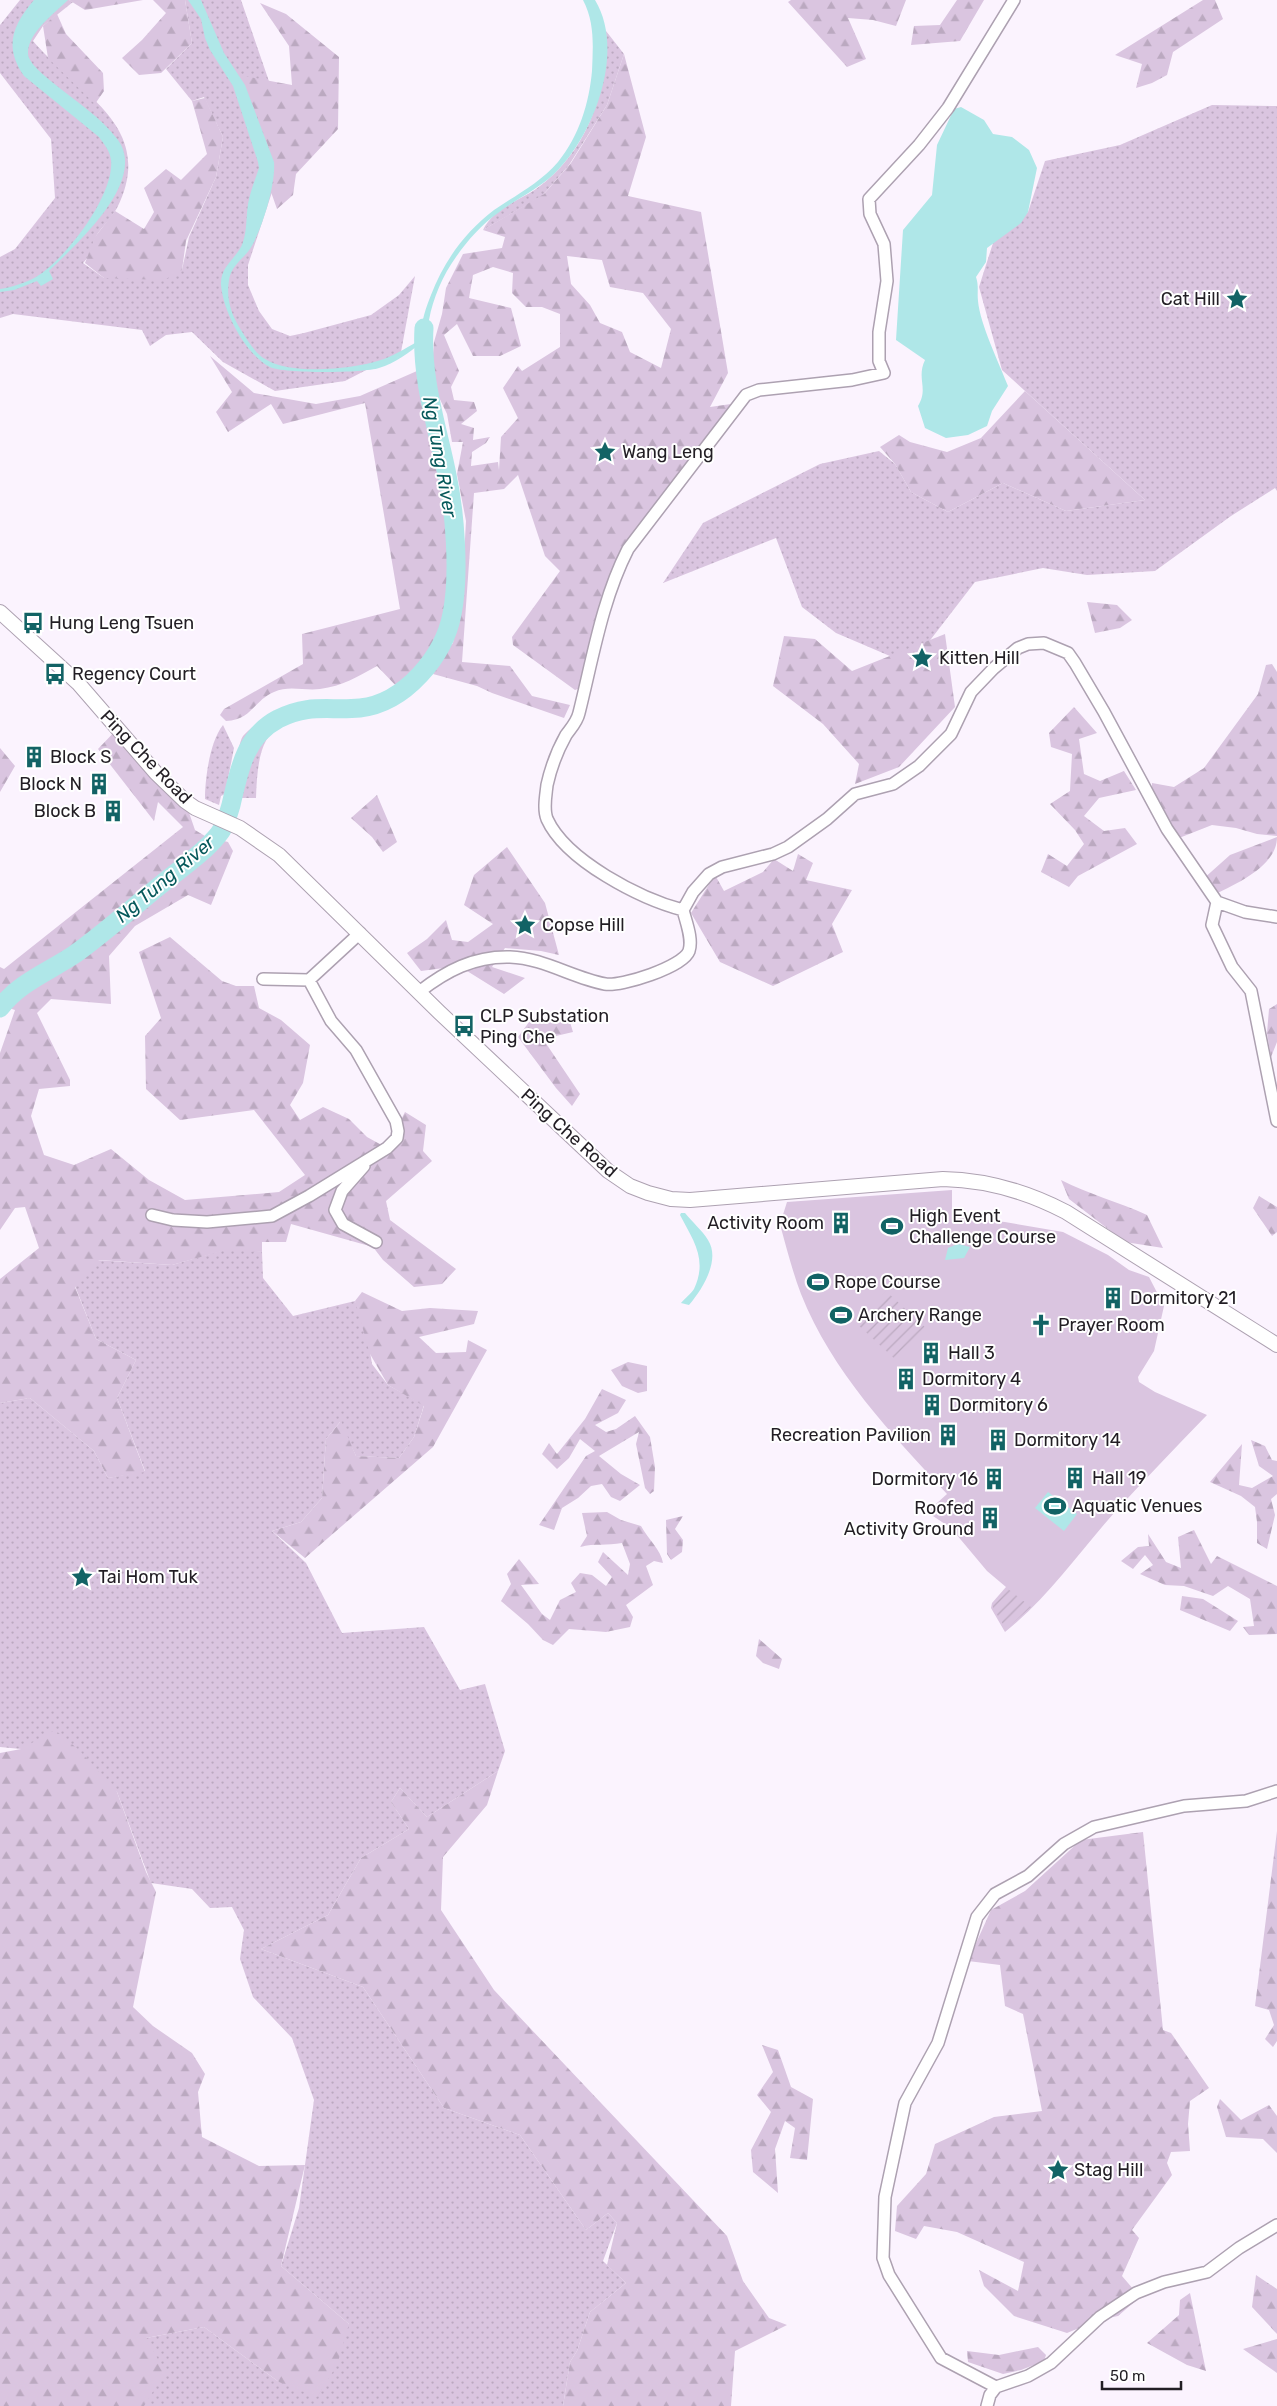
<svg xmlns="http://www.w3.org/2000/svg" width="1277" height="2406" font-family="Rubik,sans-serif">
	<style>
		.grass { fill: url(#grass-dots) }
		.forest { fill: url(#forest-firs); fill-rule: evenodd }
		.park { fill: #dac5e0 }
		.garden { fill: url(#garden-furrows) }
		.water { fill: #afe7e8 }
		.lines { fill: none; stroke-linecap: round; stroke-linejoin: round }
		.river { stroke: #afe7e8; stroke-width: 19 }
		.minor-casing { stroke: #ada1b1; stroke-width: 14 }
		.tertiary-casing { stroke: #ada1b1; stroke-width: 16 }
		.minor { stroke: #fff; stroke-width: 11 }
		.tertiary { stroke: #fff; stroke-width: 14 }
		.labels { text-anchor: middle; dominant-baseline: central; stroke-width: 4; stroke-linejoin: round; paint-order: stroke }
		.poi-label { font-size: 18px; fill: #221e24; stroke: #fff; text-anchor: start }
		.street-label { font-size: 18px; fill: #221e24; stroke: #fff }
		.water-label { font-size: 19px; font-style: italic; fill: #06595b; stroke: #fff }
	</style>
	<defs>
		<pattern id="grass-dots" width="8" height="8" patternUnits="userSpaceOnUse" patternTransform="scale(1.25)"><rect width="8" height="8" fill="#dac5e0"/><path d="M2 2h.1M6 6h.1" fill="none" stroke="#bba9c0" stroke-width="1.8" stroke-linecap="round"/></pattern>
		<pattern id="forest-firs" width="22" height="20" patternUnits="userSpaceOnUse" patternTransform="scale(1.25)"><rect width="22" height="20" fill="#dac5e0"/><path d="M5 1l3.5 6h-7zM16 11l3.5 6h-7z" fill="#bba9c0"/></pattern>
		<pattern id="garden-furrows" width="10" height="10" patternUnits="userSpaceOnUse" patternTransform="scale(1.25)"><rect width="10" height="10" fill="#dac5e0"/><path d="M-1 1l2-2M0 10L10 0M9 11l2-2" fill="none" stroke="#bba9c0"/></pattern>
	</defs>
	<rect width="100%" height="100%" fill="#fbf3fe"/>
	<path class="grass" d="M20 0H69L73 2 43 26 33 41C78 94 158 126 117 208 112 217 104 225 98 233 92 242 91 256 83 263L104 278 182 270 189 237 216 177 223 137 204 97 192 101 166 69 192 43 185 0H241L273 93 276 180 248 265V285L259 311 272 329 290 336 304 333 371 315 399 295 415 276 401 352 345 381 275 391 223 362 192 332 166 335 150 346 142 330 13 314 0 318V257L15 249 55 198 51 139 0 73V25Z
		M606 31 624 54 607 105 569 165 542 196 483 230C493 209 518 201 536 189 587 153 608 91 606 31Z
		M1212 105 1277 106V491L1275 488 1231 516 1155 571 1087 575 1043 568 975 582 911 665 836 633 802 607 776 538 663 583 703 523 820 464 879 451 895 464 911 492 948 512 1003 483 1066 511 1145 500 1002 370 979 287 993 243 1028 212 1045 161 1120 145Z
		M315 704 340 705 338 716C270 716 258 732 256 798H239L242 772 236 763C238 755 239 742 243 736 260 716 292 709 315 704Z
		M223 725 234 748 225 794 221 796 219 805 205 799C205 778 210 741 223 725Z
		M234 1247 262 1252 263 1278 293 1316 355 1301 365 1321 372 1364 388 1385 424 1405 414 1437 399 1458 356 1456 340 1422 326 1439 322 1498 301 1522 272 1531 306 1563 342 1633 424 1627 460 1690 485 1684 505 1751 498 1771 427 1817 400 1788 391 1802 409 1829 361 1858 328 1915 261 1949 363 1987 444 2108 520 2135 586 2230 608 2213 617 2223 603 2261 626 2283 590 2312 577 2351 570 2362 563 2406H141L146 2338 204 2327 279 2382 349 2324 281 2266 299 2208 314 2100 292 2038 253 1997 240 1959 244 1930 232 1907 210 1908 192 1889 151 1883 117 1792 21 1749 0 1747V1403L30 1398 94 1451 108 1478 145 1471 117 1398 136 1360 96 1339 75 1286 95 1260 172 1265Z"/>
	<path class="forest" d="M69 0H143L85 10Z
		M153 0H185L192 43 161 73 139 75 122 58 142 40 166 13Z
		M791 0H906L896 26 873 20 848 18 866 59 847 67 788 2Z
		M957 0H984L960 41 911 45 914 26 940 25Z
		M1203 0H1215L1223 19 1173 52 1167 75 1152 83 1136 88 1142 64 1115 55Z
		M260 3 286 14 339 57 338 129 296 174 293 195 277 209 271 192 274 181V162L255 110 238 75 292 85 289 46Z
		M57 14 66 34 103 73 104 91 95 104 48 58 43 26Z
		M624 54 646 137 628 196 701 212 728 373 710 407 731 404 738 414 620 565 586 686 575 690 513 645 512 637 560 571 545 556 518 475 504 489 474 493 462 662 510 666 532 696 570 705 564 718 492 693 477 686 433 674 445 652 453 643 463 574 466 521 457 474 463 442H452L447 414 435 389 432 366 434 342 442 314 446 288 463 254 502 248 505 237 483 230 544 194 571 163 607 105ZM567 256 602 260 610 287 643 293 671 329 661 368 630 352 622 332 600 323 590 305 571 284ZM493 267 513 273 512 293 526 307H542L560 314V347L522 371 518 366 503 388 518 418 501 437 499 470 498 462 471 466 472 452 486 443 490 437 473 440 474 428 461 424 477 411 474 402 454 400 451 387 459 371 444 335 457 324 473 356H500L521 346 511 308 469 298 473 275Z
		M205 98 223 137 216 177 186 241 182 270 164 280 104 278 85 263 95 237 115 211 144 229 154 212 144 188 166 169 181 180 207 154 192 101Z
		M210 356 254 393 316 404 360 396 426 367C430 414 446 458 452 504 456 527 454 550 454 573 454 623 444 660 400 690L377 666C357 677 343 686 320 689 304 691 289 685 274 692 253 701 252 720 226 721L220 715 224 709 303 664 302 634 400 609 365 403 283 424 271 404 228 432 216 412 232 392Z
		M1025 391 1145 500 1066 511 1003 483 948 512 911 492 895 464 880 447 899 435 910 442 947 452 981 438Z
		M1087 602 1117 605 1132 620 1120 628 1095 633Z
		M945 634 955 707 899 767 855 784 859 764 823 724 773 686 784 636 815 639 852 671Z
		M1272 664 1277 672V836L1257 834 1236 828 1212 825 1174 840 1152 801V783L1174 787 1204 768 1258 694 1266 665Z
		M1074 707 1097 733 1079 739 1084 774 1100 781 1124 771 1136 790 1099 798 1084 816 1104 831 1125 828 1137 844 1078 876 1069 887 1041 872 1048 854 1067 866 1084 844 1075 830 1050 804 1070 791 1072 754 1051 747 1049 733Z
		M120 726 185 801 195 830 205 836 228 842 233 851 211 905 188 895 135 926 109 956 111 1004 51 999 37 1013 70 1080V1086L39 1089 31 1116 44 1155 74 1165 111 1149 149 1180 185 1200 279 1192 305 1175 254 1110 180 1120 146 1089 145 1036 161 1018 139 952 170 937 222 981 236 986H254L259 1008 281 1020 310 1045 303 1083 290 1105 300 1120 323 1107 349 1119 367 1137 387 1148 405 1112 426 1125 423 1151 432 1161 386 1201 390 1220 456 1269 442 1284 414 1287 383 1260 373 1247 291 1224 286 1242H262V1252L226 1250 172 1265 99 1260 75 1287 96 1339 136 1360 117 1398 145 1472 108 1478 94 1451 30 1398 0 1403V1279L39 1248 25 1207 15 1208 0 1230V1053L15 1010 0 1005V967L4 969 183 827 158 802 154 821 98 749Z
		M0 748 15 766 0 792Z
		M377 795 397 842 383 852 372 837 351 818Z
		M1277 837C1277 867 1235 884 1212 896L1202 880 1230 855Z
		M507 847 545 903 559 955 541 951 505 948 492 967 525 978 504 994 459 966 421 971 407 953 427 939 446 920 452 940 468 942 493 924 464 905 474 875Z
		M798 854 813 863 806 880 852 890 832 924 843 952 773 986 720 962 691 913 715 875 724 891 763 872 774 859 793 871Z
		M1277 1004V1042L1271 1057 1267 1033 1269 1009Z
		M532 1018 569 1019 573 1032 543 1039 580 1094 572 1106 556 1088 518 1037Z
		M1061 1180C1088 1194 1119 1202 1147 1215L1163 1248 1125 1242 1069 1199Z
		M1259 1196 1277 1207V1232L1272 1236 1253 1208Z
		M362 1292 402 1311 430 1308 478 1311 474 1324 419 1337 436 1353 466 1352 468 1340 487 1350 433 1447 305 1558 272 1531 301 1522 322 1498 326 1439 341 1421 356 1456 399 1458 414 1437 424 1406 388 1385 370 1354 355 1301Z
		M628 1362 647 1366V1391L638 1393 622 1386 611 1370Z
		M602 1389 626 1400 618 1413 595 1425 606 1432 616 1429 635 1416 650 1437 655 1467 654 1491 650 1494 645 1488 636 1444 639 1432 599 1456 621 1474 640 1485 620 1501 611 1497 602 1484 591 1486 578 1498 562 1508 554 1530 539 1525 586 1456 595 1451 580 1439 569 1458 557 1469 542 1454 549 1443 557 1454 585 1419Z
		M1251 1440 1265 1446 1272 1460 1277 1461V1494L1271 1499 1275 1515 1267 1549 1257 1543V1522L1255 1507 1241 1496 1210 1482 1242 1444 1239 1485 1252 1488 1273 1476 1259 1466Z
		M607 1512 621 1520 641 1526C648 1539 661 1550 663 1563L654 1561 646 1566 653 1585 626 1605 633 1617 630 1627 606 1632 569 1629 553 1645 543 1640 528 1624 501 1601 511 1584 507 1574 519 1559 539 1584 521 1585 542 1614 550 1620 560 1600 576 1592 571 1583 580 1573 592 1575 606 1586 612 1577 598 1562 603 1552 628 1575 630 1564 622 1543C607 1546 595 1543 580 1547L587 1536 582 1513Z
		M683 1516 675 1529 683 1540 682 1552 671 1560 667 1554 666 1520Z
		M1194 1530 1211 1564 1217 1556 1277 1586V1634L1249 1635 1243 1627 1254 1626 1250 1599 1228 1586 1213 1596 1184 1586 1165 1585 1140 1574 1153 1565 1145 1555 1133 1569 1121 1561 1138 1547 1149 1546 1148 1534 1166 1562 1181 1568 1178 1537Z
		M1182 1596 1203 1599 1238 1621 1230 1631 1180 1610Z
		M759 1639 782 1659 779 1669 763 1663 756 1656Z
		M55 1730 79 1750 117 1792 146 1872 156 1892 133 2007 153 2026 192 2053 205 2074 198 2092 202 2137 259 2166 305 2165 281 2266 349 2324 337 2365 317 2397 279 2382 204 2327 146 2338 165 2372 144 2406H0V1753L21 1749Z
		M498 1771 487 1805 443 1857 441 1910 494 1990 727 2236 743 2281 769 2318 787 2325 735 2351 731 2406H563L570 2362 577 2351 590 2312 626 2283 607 2265 617 2223 608 2213 586 2230 520 2135 444 2108 363 1987 261 1949 328 1915 361 1858 409 1829 391 1802 400 1788 427 1817Z
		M1277 1831V2041L1273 2047 1265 2039 1274 2025 1269 2010 1255 2006Z
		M1143 1832 1163 2030 1171 2033 1209 2088 1190 2101 1188 2124 1190 2151 1171 2152 1167 2163 1172 2175 1132 2230 1139 2238 1122 2276 1140 2297 1118 2316 1099 2320 1067 2333 1014 2316 984 2286 979 2270 1018 2291 1024 2262 957 2232 924 2226 916 2239 895 2231 897 2206 926 2174 935 2144 994 2117 1042 2111 1023 2014 1005 2006 1000 1965 968 1961 991 1910 1025 1891 1081 1840Z
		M762 2045 778 2050 791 2087 813 2099 807 2160 790 2158 795 2128 785 2121 775 2149 778 2193 753 2172 751 2150 771 2112 757 2095 773 2072Z
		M1220 2099 1241 2120 1269 2105 1277 2116V2153L1263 2139 1226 2137 1217 2107Z
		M1256 2275 1277 2289V2334L1252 2307Z
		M1190 2293 1206 2371 1187 2365 1147 2343 1179 2315 1180 2300Z
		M1277 2339V2373L1243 2349Z
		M1038 2347 1046 2355 1044 2361 1021 2370 1003 2374 968 2362 967 2351 999 2355Z"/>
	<path class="park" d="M952 1190V1217L1005 1222 1063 1232 1108 1255 1129 1270 1149 1277 1164 1306 1154 1351 1138 1377 1139 1382 1155 1392 1207 1415C1176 1447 1145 1479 1115 1512 1079 1552 1048 1598 1005 1632L991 1608 992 1603 1006 1587 987 1571 951 1528 927 1512 947 1494C891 1433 832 1372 801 1294 793 1273 787 1250 781 1228V1221L787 1202Z"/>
	<path class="garden" d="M886 1291 927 1329 897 1361 856 1323Z
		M1008 1589 1031 1607 1006 1629 993 1608V1604Z"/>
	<path class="water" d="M34 0H68C55 13 27 33 28 54 29 64 45 76 52 82 74 100 101 117 118 140 148 182 75 245 49 271L53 279 41 286 37 281 14 290 0 292V289C12 287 25 283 36 277 65 260 115 195 111 160 110 151 104 144 99 137L24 76C4 47 12 26 34 0Z
		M188 0H201L224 53 245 85 274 162C276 184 262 230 250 249 242 260 231 266 229 280 226 299 231 314 241 330 247 340 255 353 265 359 291 376 356 369 384 359 397 354 410 346 421 339 420 325 426 307 431 295 444 261 465 232 494 210 516 195 540 183 558 162 579 136 589 104 592 71 593 46 595 23 583 0H595C626 51 594 136 554 174 537 190 516 199 498 213 482 224 467 241 456 257 443 275 433 298 429 320 427 330 430 344 425 353L422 342C409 353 395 363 379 368 364 373 284 374 270 367 245 354 223 311 221 285 220 265 238 258 243 242 247 230 246 217 248 204 250 192 255 180 259 168L258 162 233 86 210 50 205 38 201 19Z
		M961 107 984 120 993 134 1012 137 1029 150 1037 168 1028 212 1021 223 987 248 986 262 976 277C979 286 977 292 978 301 980 324 999 363 1008 386L992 411 987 426 968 435 946 438 925 428 918 406C929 388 916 379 925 360L896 340 903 230 932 195 937 145 954 109Z
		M681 1213H685C692 1222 702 1230 708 1240 721 1260 702 1290 689 1305L681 1303C685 1298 691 1294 694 1289 708 1259 693 1240 680 1215Z
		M958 1244 970 1247 964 1258 945 1260 948 1248Z
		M1048 1492 1077 1514 1064 1531 1035 1508Z"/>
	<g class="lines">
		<path class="river" d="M0 1008C18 983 50 971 75 954 104 933 131 909 158 887 178 870 202 855 218 835 225 827 228 815 231 805 239 771 244 737 278 719 310 703 329 711 360 708 405 703 444 656 452 614 460 574 455 510 446 470 436 423 421 377 424 328"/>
		<g class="minor-casing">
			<path id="minor" d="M1217 902 1212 925 1232 967 1251 991 1277 1121
				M683 910C641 899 566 861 547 819 543 809 546 795 547 785 551 767 557 751 566 735 571 728 577 722 579 713 593 657 602 600 628 549L746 395 759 390 852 380 884 373 879 361V332L887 281 884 244 870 214 869 199 919 145 948 108 1014 0
				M263 979 309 980
				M419 992C446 971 474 956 510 957 543 958 573 978 605 984 621 987 683 967 689 951 693 939 686 922 683 910L693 892 709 874 722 867 773 854 788 847 827 819 855 794 893 784 919 766 951 734 971 692 994 668 1018 648 1028 644 1044 643 1068 653 1075 663 1104 712 1167 829 1217 902 1245 912 1277 917
				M364 1166 342 1191 335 1210 343 1224 376 1242
				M152 1215 173 1220 207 1222 272 1216 309 1196 387 1148 397 1138 398 1131 396 1121 356 1050 331 1021 309 980 360 933
				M996 2387 941 2358 889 2275 883 2258 885 2197 905 2103 938 2043 977 1917 995 1894 1028 1876 1064 1844 1094 1827 1184 1806 1246 1801 1277 1791
				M987 2406 990 2395 996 2387 1028 2376 1051 2363 1100 2317 1136 2293 1164 2282 1207 2272 1239 2248 1277 2225"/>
		</g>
		<g class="tertiary-casing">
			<path id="tertiary" d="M0 612 78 683 156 773 185 801 195 808 240 828 279 855 439 1012 608 1171 630 1186 648 1193 671 1199 690 1200 943 1179C987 1180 1026 1191 1066 1212L1277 1345"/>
		</g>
		<use href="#minor" class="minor"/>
		<use href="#tertiary" class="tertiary"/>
	</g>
	<defs>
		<g id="sight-bare" transform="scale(1.725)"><path d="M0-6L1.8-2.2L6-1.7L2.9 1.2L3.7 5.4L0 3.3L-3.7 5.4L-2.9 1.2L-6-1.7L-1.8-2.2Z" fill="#126365" stroke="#fff" stroke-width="2.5" paint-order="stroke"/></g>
		<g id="bus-bare" transform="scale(1.725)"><path d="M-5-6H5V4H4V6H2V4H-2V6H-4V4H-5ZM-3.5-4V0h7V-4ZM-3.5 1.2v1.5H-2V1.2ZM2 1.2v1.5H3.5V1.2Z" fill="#126365" stroke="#fff" stroke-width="2.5" paint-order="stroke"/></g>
		<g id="building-bare" transform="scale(1.725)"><path d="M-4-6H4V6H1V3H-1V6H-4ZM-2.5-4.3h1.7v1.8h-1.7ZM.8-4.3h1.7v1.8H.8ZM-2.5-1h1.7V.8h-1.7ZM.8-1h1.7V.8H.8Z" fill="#126365" stroke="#fff" stroke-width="2.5" paint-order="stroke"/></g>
		<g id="stadium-bare" transform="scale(1.725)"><path d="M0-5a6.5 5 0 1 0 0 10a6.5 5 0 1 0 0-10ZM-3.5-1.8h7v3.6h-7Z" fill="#126365" stroke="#fff" stroke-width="2.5" paint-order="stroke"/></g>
		<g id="church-bare" transform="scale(1.725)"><path d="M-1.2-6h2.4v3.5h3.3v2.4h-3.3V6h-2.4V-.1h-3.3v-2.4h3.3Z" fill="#126365" stroke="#fff" stroke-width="2.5" paint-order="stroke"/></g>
	</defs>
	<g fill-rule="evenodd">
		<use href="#sight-bare" x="1237" y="299"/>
		<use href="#sight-bare" x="605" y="452"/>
		<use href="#bus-bare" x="33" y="623"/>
		<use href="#sight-bare" x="922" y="658"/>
		<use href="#bus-bare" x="55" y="674"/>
		<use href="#building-bare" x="34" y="757"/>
		<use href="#building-bare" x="99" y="784"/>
		<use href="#building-bare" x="113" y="811"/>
		<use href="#sight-bare" x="525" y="925"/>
		<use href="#bus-bare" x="464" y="1026"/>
		<use href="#building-bare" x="841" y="1223"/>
		<use href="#stadium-bare" x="892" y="1226"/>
		<use href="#stadium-bare" x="818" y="1282"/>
		<use href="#building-bare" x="1113" y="1298"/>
		<use href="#stadium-bare" x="841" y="1315"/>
		<use href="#church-bare" x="1041" y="1325"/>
		<use href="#building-bare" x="931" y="1353"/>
		<use href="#building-bare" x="906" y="1379"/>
		<use href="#building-bare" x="932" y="1405"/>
		<use href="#building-bare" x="948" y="1435"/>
		<use href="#building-bare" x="998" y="1440"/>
		<use href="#building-bare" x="1075" y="1478"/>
		<use href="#building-bare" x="994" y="1479"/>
		<use href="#stadium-bare" x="1055" y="1506"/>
		<use href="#building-bare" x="990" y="1518"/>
		<use href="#sight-bare" x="82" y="1577"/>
		<use href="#sight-bare" x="1058" y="2170"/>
	</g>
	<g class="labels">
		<g class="poi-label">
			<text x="1220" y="299" text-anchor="end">Cat Hill</text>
			<text x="622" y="452">Wang Leng</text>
			<text x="49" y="623">Hung Leng Tsuen</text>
			<text x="939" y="658">Kitten Hill</text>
			<text x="72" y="674">Regency Court</text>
			<text x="50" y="757">Block S</text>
			<text x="82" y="784" text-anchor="end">Block N</text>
			<text x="96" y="811" text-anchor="end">Block B</text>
			<text x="542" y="925">Copse Hill</text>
			<text x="480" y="1016">CLP Substation<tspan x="480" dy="21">Ping Che</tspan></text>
			<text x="909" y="1216">High Event<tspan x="909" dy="21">Challenge Course</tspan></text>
			<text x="824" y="1223" text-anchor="end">Activity Room</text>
			<text x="834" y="1282">Rope Course</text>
			<text x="1130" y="1298">Dormitory 21</text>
			<text x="858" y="1315">Archery Range</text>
			<text x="1058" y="1325">Prayer Room</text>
			<text x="948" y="1353">Hall 3</text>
			<text x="922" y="1379">Dormitory 4</text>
			<text x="949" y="1405">Dormitory 6</text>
			<text x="931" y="1435" text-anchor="end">Recreation Pavilion</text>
			<text x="1014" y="1440">Dormitory 14</text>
			<text x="1092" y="1478">Hall 19</text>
			<text x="978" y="1479" text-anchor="end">Dormitory 16</text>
			<text x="1072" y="1506">Aquatic Venues</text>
			<text x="974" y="1508" text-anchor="end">Roofed<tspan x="974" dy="21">Activity Ground</tspan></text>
			<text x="98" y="1577">Tai Hom Tuk</text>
			<text x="1074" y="2170">Stag Hill</text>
		</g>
		<g class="street-label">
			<text transform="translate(146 757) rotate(46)">Ping Che Road</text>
			<text transform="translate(569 1133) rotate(42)">Ping Che Road</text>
		</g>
		<g class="water-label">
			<text transform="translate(440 457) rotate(80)">Ng Tung River</text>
			<text transform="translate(165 879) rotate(-40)">Ng Tung River</text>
		</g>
	</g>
	<path d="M1102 2381v8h79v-8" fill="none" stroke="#221e24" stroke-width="2.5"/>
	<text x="1110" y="2381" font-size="15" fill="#221e24" stroke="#ffffff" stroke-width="4" paint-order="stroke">50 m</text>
</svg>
